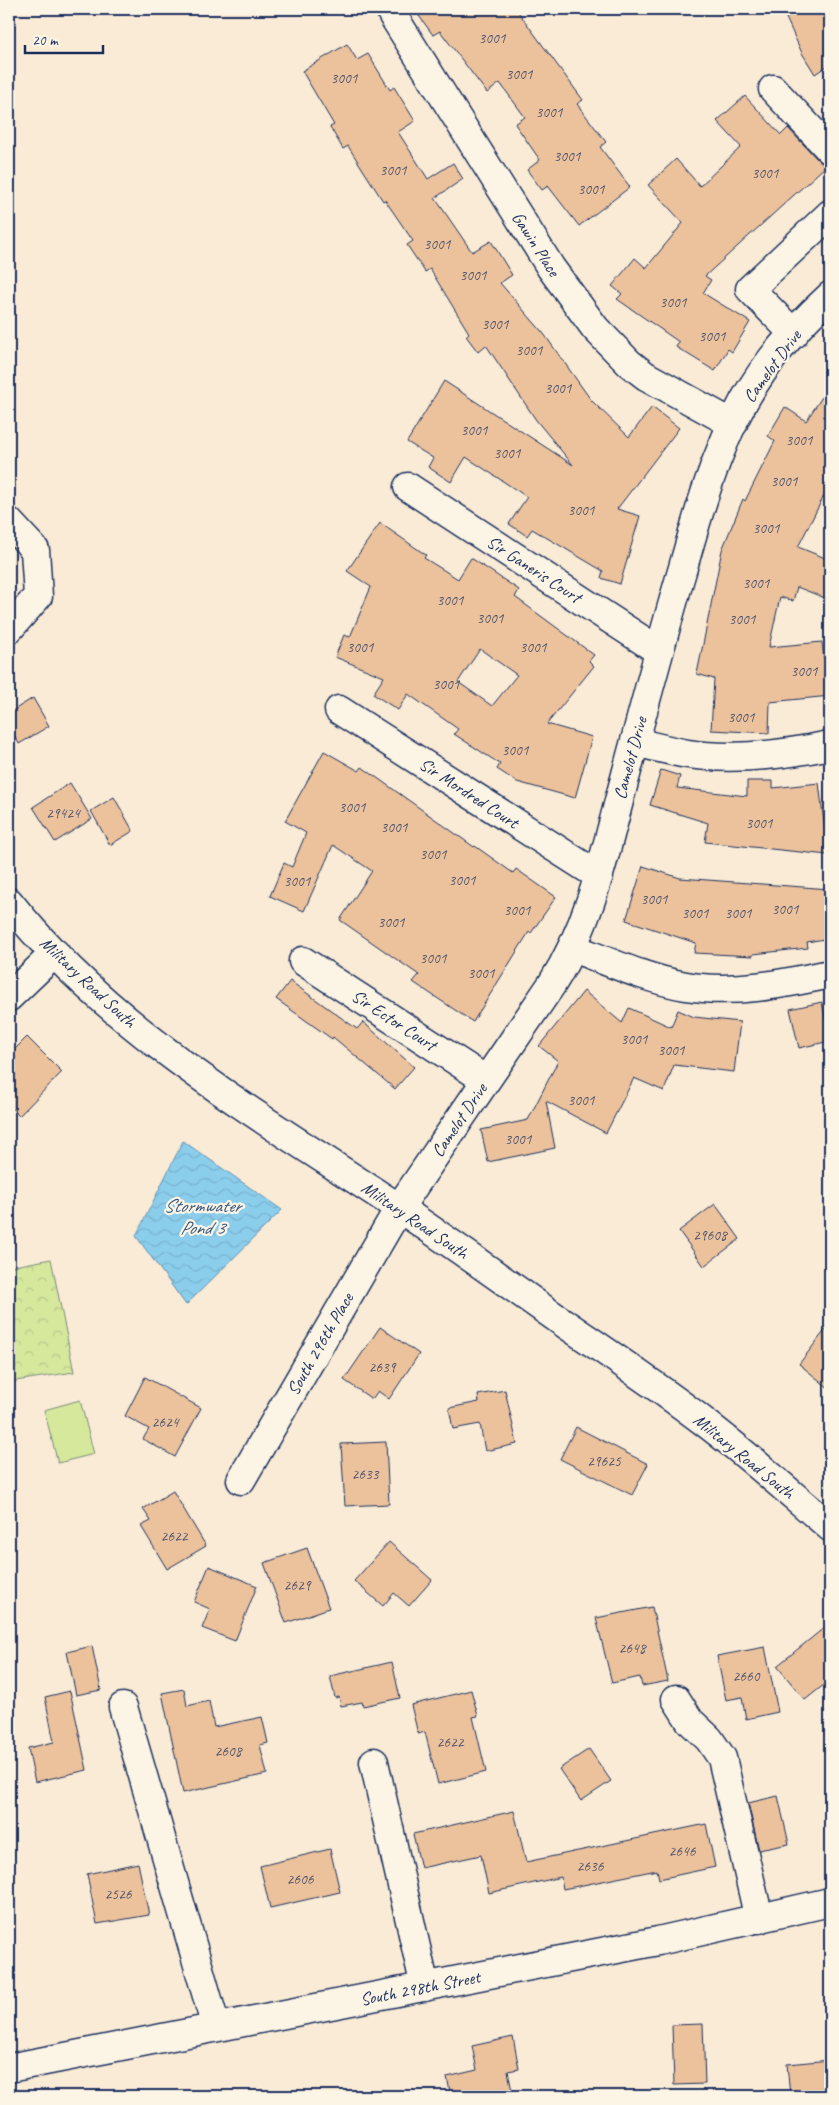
<svg xmlns="http://www.w3.org/2000/svg" width="839" height="2105" font-family="Caveat,sans-serif">
	<style>
		.forest { fill: url(#forest-crowns); stroke: #788c7d }
		.pitch { fill: #d6e89c; stroke: #788c7d }
		.water { fill: url(#water-waves); stroke: #5e8eb3 }
		.building { fill: #ecc29c; stroke: #1b2f5e; fill-rule: evenodd }
		.lines { fill: none; stroke-linecap: round; stroke-linejoin: round }
		.minor-casing { stroke: #1b2f5e; stroke-width: 31 }
		.major-casing { stroke: #1b2f5e; stroke-width: 31 }
		.minor { stroke: #fcf5e5; stroke-width: 28 }
		.major { stroke: #fcf5e5; stroke-width: 28 }
		.labels { text-anchor: middle; dominant-baseline: central; stroke-width: 4.5; stroke-linejoin: round; paint-order: stroke }
		.number-label { font-size: 15px; fill: #4f546e }
		.street-label { font-size: 18px; fill: #1b2f5e; stroke: #fcf5e5 }
		.water-label { font-size: 19px; font-style: italic; fill: #375782; stroke: #fcf5e5 }
	</style>
	<defs>
		<pattern id="forest-crowns" width="20" height="18" patternUnits="userSpaceOnUse" patternTransform="scale(1.25)"><rect width="20" height="18" fill="#d6e89c"/><path d="M2 6a3 3 0 1 1 6 0M12 15a3 3 0 1 1 6 0" fill="none" stroke="#b7c789"/></pattern>
		<pattern id="water-waves" width="16" height="10" patternUnits="userSpaceOnUse" patternTransform="scale(1.25)"><rect width="16" height="10" fill="#8bceec"/><path d="M0 5q4-4 8 0t8 0" fill="none" stroke="#77b1cd"/></pattern>
	</defs>
	<rect width="100%" height="100%" fill="#f9ebd6"/>
	<filter id="ink" filterUnits="userSpaceOnUse"><feTurbulence type="fractalNoise" baseFrequency=".02" numOctaves="2"/><feDisplacementMap in="SourceGraphic" scale="10" xChannelSelector="R" yChannelSelector="G"/><feConvolveMatrix kernelMatrix="1 2 1 2 8 2 1 2 1" color-interpolation-filters="sRGB"/></filter>
	<g filter="url(#ink)">
		<path class="forest" d="M51 1259 74 1372 9 1382V1267Z"/>
		<path class="pitch" d="M80 1400 94 1454 58 1463 44 1410Z"/>
		<path class="water" d="M183 1141 282 1210 186 1305 136 1236Z"/>
		<path class="building" d="M414 9H516L583 100 577 104 606 142 600 147 630 187 579 226 548 186 542 190 527 170 540 160 515 124 525 117 500 83 487 93 440 31 433 35Z
			M782 9H830V64L815 74 802 53Z
			M347 44 357 60 368 54 390 90 394 87 415 121 398 132 428 179 453 163 463 179 435 198 472 252 491 241 512 275 500 283 544 334 591 400 629 437 652 407 679 428 617 509 640 516 620 584 601 578 603 571 532 529 527 536 509 524 527 497 466 457 451 482 428 467 433 458 407 442 444 381 573 465 536 420 486 345 478 352 466 336 469 333 430 269 425 272 407 245 413 241 385 200 383 201 348 146 343 149 330 127 334 125 302 71Z
			M745 96 781 135 788 128 819 161 827 165 705 276 711 280 703 293 750 322 732 352 728 349 715 371 676 347 679 342 617 299 622 294 612 286 635 258 646 268 683 223 648 185 676 159 700 186 741 147 717 121Z
			M830 385V484L798 547 830 560V600L797 587 793 601 780 597 769 647 822 642 824 659 830 658V696L770 702 769 733 711 730 714 679 697 674 722 550 743 499 745 501 775 441 768 436 785 407 806 421Z
			M380 523 426 555 424 558 458 579 471 558 519 590 515 597 594 655 589 661 594 666 547 724 592 737 575 798 517 782 497 769 500 764 454 734 458 729 408 694 398 710 373 694 384 677 335 657 344 635 350 637 371 587 347 571ZM480 649 517 675 492 706 458 682Z
			M33 698 49 726 19 744 9 725V713Z
			M324 751 359 771 362 767 474 847 475 846 513 873 516 869 556 897 531 933 529 932 473 1022 413 982 419 975 340 920 372 871 333 845 304 911 270 896 284 863 292 867 306 833 285 821Z
			M661 770 680 776 677 788 747 796V781H773V788L819 783 828 855 705 842 708 823 650 805Z
			M70 783 92 819 55 842 33 807Z
			M114 797 133 831 110 845 91 811Z
			M643 866 680 878 830 889V938L807 942 808 948 753 954V956L694 953 696 943 626 920Z
			M290 981 357 1029 363 1022 414 1067 395 1089 333 1037 332 1039 276 999Z
			M584 991 622 1023 629 1008 671 1027 678 1010 694 1017 740 1022 734 1072 674 1065 664 1091 634 1078 606 1133 546 1101 555 1148 488 1162 481 1130 528 1120 558 1061 539 1046Z
			M822 1002 830 1041 799 1048 790 1009Z
			M27 1037 62 1072 19 1116 9 1105V1055Z
			M715 1204 740 1239 704 1266 679 1231Z
			M830 1324V1389L799 1364Z
			M380 1327 419 1354 389 1399 378 1391 372 1399 344 1380Z
			M145 1377 201 1408 175 1457 143 1439 149 1429 125 1416Z
			M505 1390 517 1444 485 1451 480 1424 453 1429 449 1408 479 1402 478 1395Z
			M576 1427 648 1464 632 1495 560 1459Z
			M386 1442 389 1504 345 1506 341 1444Z
			M173 1491 206 1546 167 1569 141 1526 151 1521 143 1509Z
			M389 1542 432 1580 409 1606 394 1593 383 1606 354 1581Z
			M307 1548 329 1608 286 1623 264 1563Z
			M209 1566 257 1586 235 1641 202 1628 210 1609 194 1602Z
			M652 1607 668 1681 642 1686 640 1677 612 1683 596 1618Z
			M830 1623V1680L805 1700 777 1666Z
			M92 1646 101 1690 76 1695 67 1652Z
			M765 1647 778 1712 746 1719 742 1697 726 1700 717 1656Z
			M392 1662 400 1698 363 1706 362 1702 341 1706 339 1697 335 1698 330 1676Z
			M184 1689 187 1706 209 1701 214 1727 262 1717 268 1743 260 1745 267 1774 183 1793 162 1693Z
			M471 1690 478 1716 473 1717 486 1772 438 1784 425 1732 418 1734 411 1705Z
			M70 1691 87 1770 35 1782 28 1748 54 1742 45 1697Z
			M589 1749 611 1781 581 1801 559 1769Z
			M778 1796 789 1844 759 1850 748 1803Z
			M514 1811 526 1862 706 1824 715 1867 659 1879 657 1870 563 1889 561 1877 489 1893 481 1855 421 1868 413 1834Z
			M330 1849 340 1892 270 1908 260 1866Z
			M138 1863 149 1915 97 1924 87 1874Z
			M703 2024 705 2084 674 2085 672 2025Z
			M513 2037 519 2069 508 2071 513 2096H451L447 2077 477 2070 472 2046Z
			M830 2060V2096H790L787 2064Z"/>
		<g class="lines">
			<g class="minor-casing">
				<path id="minor" d="M392 14 551 268 595 328 629 363 646 376 733 424
					M773 89 830 150
					M794 334 750 289 830 214
					M408 487 659 651
					M9 522 35 550 38 596 9 629
					M339 710 599 876
					M635 742C652 746 670 751 688 754 735 761 783 755 830 745
					M573 948C609 962 647 979 686 986 733 994 783 984 830 974
					M303 961 486 1080
					M9 997 55 953
					M241 1480 399 1208 552 984C588 927 603 862 620 797 640 722 660 646 682 571 698 514 715 453 744 401 766 362 797 326 830 296
					M676 1699 690 1721 709 1739 722 1758 759 1919
					M123 1707 216 2027
					M374 1762 425 1987
					M9 2068 658 1941 830 1902"/>
			</g>
			<g class="major-casing">
				<path id="major" d="M9 902C112 1032 260 1116 396 1206 450 1242 504 1281 558 1319 608 1353 659 1387 707 1424 749 1456 789 1492 830 1527"/>
			</g>
			<use href="#minor" class="minor"/>
			<use href="#major" class="major"/>
		</g>
	</g>
	<g class="labels">
		<g class="number-label">
			<text x="492" y="38">3001</text>
			<text x="519" y="74">3001</text>
			<text x="344" y="78">3001</text>
			<text x="549" y="112">3001</text>
			<text x="567" y="156">3001</text>
			<text x="393" y="170">3001</text>
			<text x="765" y="173">3001</text>
			<text x="591" y="189">3001</text>
			<text x="437" y="244">3001</text>
			<text x="473" y="275">3001</text>
			<text x="673" y="302">3001</text>
			<text x="495" y="324">3001</text>
			<text x="712" y="336">3001</text>
			<text x="529" y="350">3001</text>
			<text x="558" y="388">3001</text>
			<text x="474" y="430">3001</text>
			<text x="799" y="440">3001</text>
			<text x="507" y="453">3001</text>
			<text x="784" y="481">3001</text>
			<text x="581" y="510">3001</text>
			<text x="766" y="528">3001</text>
			<text x="756" y="583">3001</text>
			<text x="450" y="600">3001</text>
			<text x="490" y="618">3001</text>
			<text x="742" y="619">3001</text>
			<text x="360" y="647">3001</text>
			<text x="533" y="647">3001</text>
			<text x="804" y="671">3001</text>
			<text x="446" y="684">3001</text>
			<text x="741" y="717">3001</text>
			<text x="515" y="750">3001</text>
			<text x="352" y="807">3001</text>
			<text x="63" y="813">29424</text>
			<text x="759" y="823">3001</text>
			<text x="394" y="827">3001</text>
			<text x="433" y="854">3001</text>
			<text x="462" y="880">3001</text>
			<text x="297" y="881">3001</text>
			<text x="654" y="899">3001</text>
			<text x="785" y="909">3001</text>
			<text x="517" y="910">3001</text>
			<text x="695" y="913">3001</text>
			<text x="738" y="913">3001</text>
			<text x="391" y="922">3001</text>
			<text x="433" y="958">3001</text>
			<text x="481" y="973">3001</text>
			<text x="634" y="1039">3001</text>
			<text x="671" y="1050">3001</text>
			<text x="581" y="1100">3001</text>
			<text x="518" y="1139">3001</text>
			<text x="710" y="1235">29608</text>
			<text x="382" y="1367">2639</text>
			<text x="165" y="1422">2624</text>
			<text x="604" y="1461">29625</text>
			<text x="365" y="1474">2633</text>
			<text x="174" y="1536">2622</text>
			<text x="297" y="1585">2629</text>
			<text x="632" y="1648">2648</text>
			<text x="746" y="1676">2660</text>
			<text x="450" y="1742">2622</text>
			<text x="228" y="1751">2608</text>
			<text x="682" y="1851">2646</text>
			<text x="590" y="1866">2636</text>
			<text x="300" y="1879">2606</text>
			<text x="118" y="1894">2526</text>
		</g>
		<g class="street-label">
			<text transform="translate(536 244) rotate(57)">Gawin Place</text>
			<text transform="translate(772 366) rotate(-54)">Camelot Drive</text>
			<text transform="translate(534 569) rotate(33)">Sir Ganeris Court</text>
			<text transform="translate(630 758) rotate(-75)">Camelot Drive</text>
			<text transform="translate(469 793) rotate(33)">Sir Mordred Court</text>
			<text transform="translate(88 982) rotate(43)">Military Road South</text>
			<text transform="translate(394 1020) rotate(33)">Sir Ector Court</text>
			<text transform="translate(459 1120) rotate(-56)">Camelot Drive</text>
			<text transform="translate(415 1220) rotate(34)">Military Road South</text>
			<text transform="translate(320 1344) rotate(-60)">South 296th Place</text>
			<text transform="translate(744 1456) rotate(39)">Military Road South</text>
			<text transform="translate(420 1988) rotate(-11)">South 298th Street</text>
		</g>
		<g class="water-label">
			<text x="202" y="1206">Stormwater<tspan x="202" dy="22">Pond 3</tspan></text>
		</g>
	</g>
	<rect width="839" height="2105" fill="none" stroke="#fcf5e5" stroke-width="30"/>
	<rect x="15" y="15" width="809" height="2075" fill="none" stroke="#1b2f5e" stroke-width="2" filter="url(#ink)"/>
	<path d="M25 45v8h78v-8" fill="none" stroke="#1b2f5e" stroke-width="2.5"/>
	<text x="32" y="45" font-size="15" fill="#1b2f5e" stroke="#fcf5e5" stroke-width="4" paint-order="stroke">20 m</text>
</svg>
